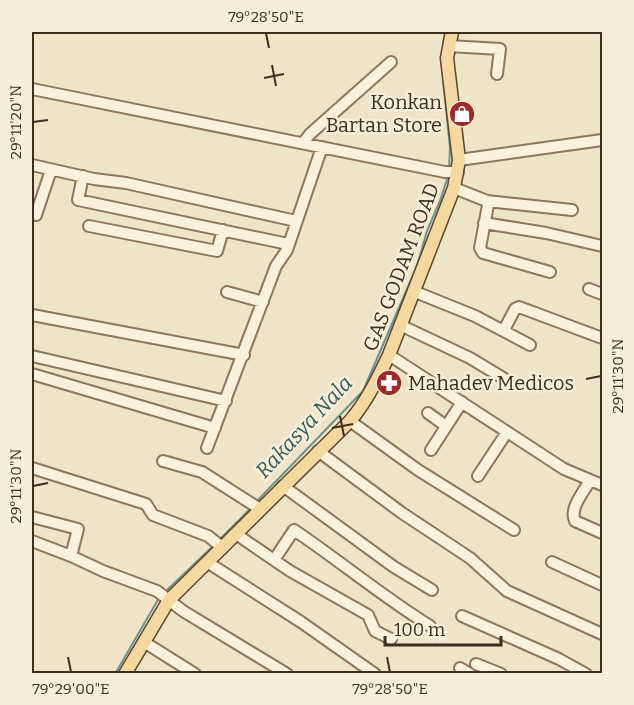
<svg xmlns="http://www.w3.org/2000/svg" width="634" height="705" font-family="Bitter,serif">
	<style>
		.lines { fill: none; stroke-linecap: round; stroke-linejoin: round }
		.stream { stroke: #6f938a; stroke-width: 2 }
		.minor-casing { stroke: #8d765c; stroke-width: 14 }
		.major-casing { stroke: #5b4430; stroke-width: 15 }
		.minor { stroke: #faf1dc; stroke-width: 10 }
		.major { stroke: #f3d9a0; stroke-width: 12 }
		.ticks { fill: none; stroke: #3d2e20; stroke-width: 2 }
		.labels { text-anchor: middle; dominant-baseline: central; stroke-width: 5; stroke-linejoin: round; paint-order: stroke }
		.poi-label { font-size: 20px; fill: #3d2e20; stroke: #f7eed8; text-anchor: end }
		.street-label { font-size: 20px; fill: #3d2e20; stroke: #f7eed8 }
		.water-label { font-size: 21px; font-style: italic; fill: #2f5d5a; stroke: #f7eed8 }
		.neatline { fill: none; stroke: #3d2e20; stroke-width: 2 }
		.ticks-label { font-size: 15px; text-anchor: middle; fill: #3d2e20 }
	</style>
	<rect width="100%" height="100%" fill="#f0e4c8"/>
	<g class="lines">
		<path class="stream" d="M442 54 445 32
			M443 78 450 148 449 168
			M257 501 363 391 417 266 427 231 440 201 448 176
			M219 540 251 508
			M165 592 213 546
			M115 674 159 598"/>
		<g class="minor-casing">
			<path id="minor" d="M449 46 500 49 497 74
				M32 89 445 172H458
				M303 143 310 134 391 62
				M459 160 602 140
				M32 165 94 179 126 183 296 221
				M83 176 78 200 288 244
				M454 188 487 201 488 205 480 248 483 253 550 272
				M487 201 572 210
				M32 214 36 215 51 170
				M484 223 546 233 602 246
				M89 226 217 251 223 230
				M589 289 602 294
				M413 291 475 316 530 345
				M227 292 263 302
				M32 315 244 355
				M400 325 470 358 508 381
				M504 330 515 309 519 307 602 338
				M389 355 564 469 602 485
				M32 356 226 401
				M32 374 215 428
				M428 413 446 426
				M350 421 418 470 514 530
				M207 448 276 266 287 250 322 147
				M431 450 462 402
				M318 451 402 513 470 558 507 591 602 634
				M163 461 202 472 260 509
				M32 468 146 504 153 515 208 536 223 548
				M478 476 507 432
				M590 480C584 492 569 508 575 521L602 533
				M283 486 394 567 432 590
				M32 517 78 529 71 556
				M236 534 290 571 368 615 375 631 391 639
				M32 541 71 556 103 571 157 591 183 611 287 674
				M274 560 294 530C340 561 383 597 430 626
				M207 562 301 622 375 674
				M552 562 602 585
				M462 616 559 659 586 674
				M144 642 195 674
				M476 664 501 674
				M460 668 470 674"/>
		</g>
		<g class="major-casing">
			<path id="major" d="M125 674 169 600 350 421C367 401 378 378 389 355L454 188 459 160 447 58 452 32"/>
		</g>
		<use href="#minor" class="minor"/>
		<use href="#major" class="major"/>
	</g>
	<path class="ticks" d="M266 33 269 48M272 65 276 86M264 78 284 74M33 122 48 120M586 379 601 376M340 416 344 436M332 428 353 424M33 486 48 483M68 657 71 672M387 657 390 672"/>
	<defs>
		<g id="shop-disc" transform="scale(1.35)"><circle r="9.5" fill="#9e2a2b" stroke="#f7eed8"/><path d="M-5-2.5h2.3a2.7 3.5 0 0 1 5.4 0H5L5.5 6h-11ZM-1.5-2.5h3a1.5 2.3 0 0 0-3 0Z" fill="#fff"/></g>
		<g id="pharmacy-disc" transform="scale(1.35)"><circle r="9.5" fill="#9e2a2b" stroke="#f7eed8"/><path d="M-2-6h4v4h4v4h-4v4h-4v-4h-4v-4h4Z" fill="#fff"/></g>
	</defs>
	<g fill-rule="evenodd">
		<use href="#shop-disc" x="462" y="114"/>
		<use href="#pharmacy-disc" x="389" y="383"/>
	</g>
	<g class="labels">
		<g class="poi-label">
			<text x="442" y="102">Konkan<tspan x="442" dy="23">Bartan Store</tspan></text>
			<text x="408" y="383" text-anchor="start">Mahadev Medicos</text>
		</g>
		<g class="street-label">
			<text transform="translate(401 267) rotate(-69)">GAS GODAM ROAD</text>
		</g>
		<g class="water-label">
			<text transform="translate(304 427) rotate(-47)">Rakasya Nala</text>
		</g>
	</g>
	<rect width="634" height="705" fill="none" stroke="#f7eed8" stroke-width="66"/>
	<path d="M385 636v9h116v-9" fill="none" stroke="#3d2e20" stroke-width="3"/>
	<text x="394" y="636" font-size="18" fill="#3d2e20" stroke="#f7eed8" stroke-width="4.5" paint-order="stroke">100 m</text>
	<rect x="33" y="33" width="568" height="639" class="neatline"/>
	<g class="ticks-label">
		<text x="266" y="22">79°28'50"E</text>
		<text transform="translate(16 122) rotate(-90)" y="5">29°11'20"N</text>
		<text transform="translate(618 376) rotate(-90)" y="5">29°11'30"N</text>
		<text transform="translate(16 486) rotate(-90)" y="5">29°11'30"N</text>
		<text x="71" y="694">79°29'00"E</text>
		<text x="390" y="694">79°28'50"E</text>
	</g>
</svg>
